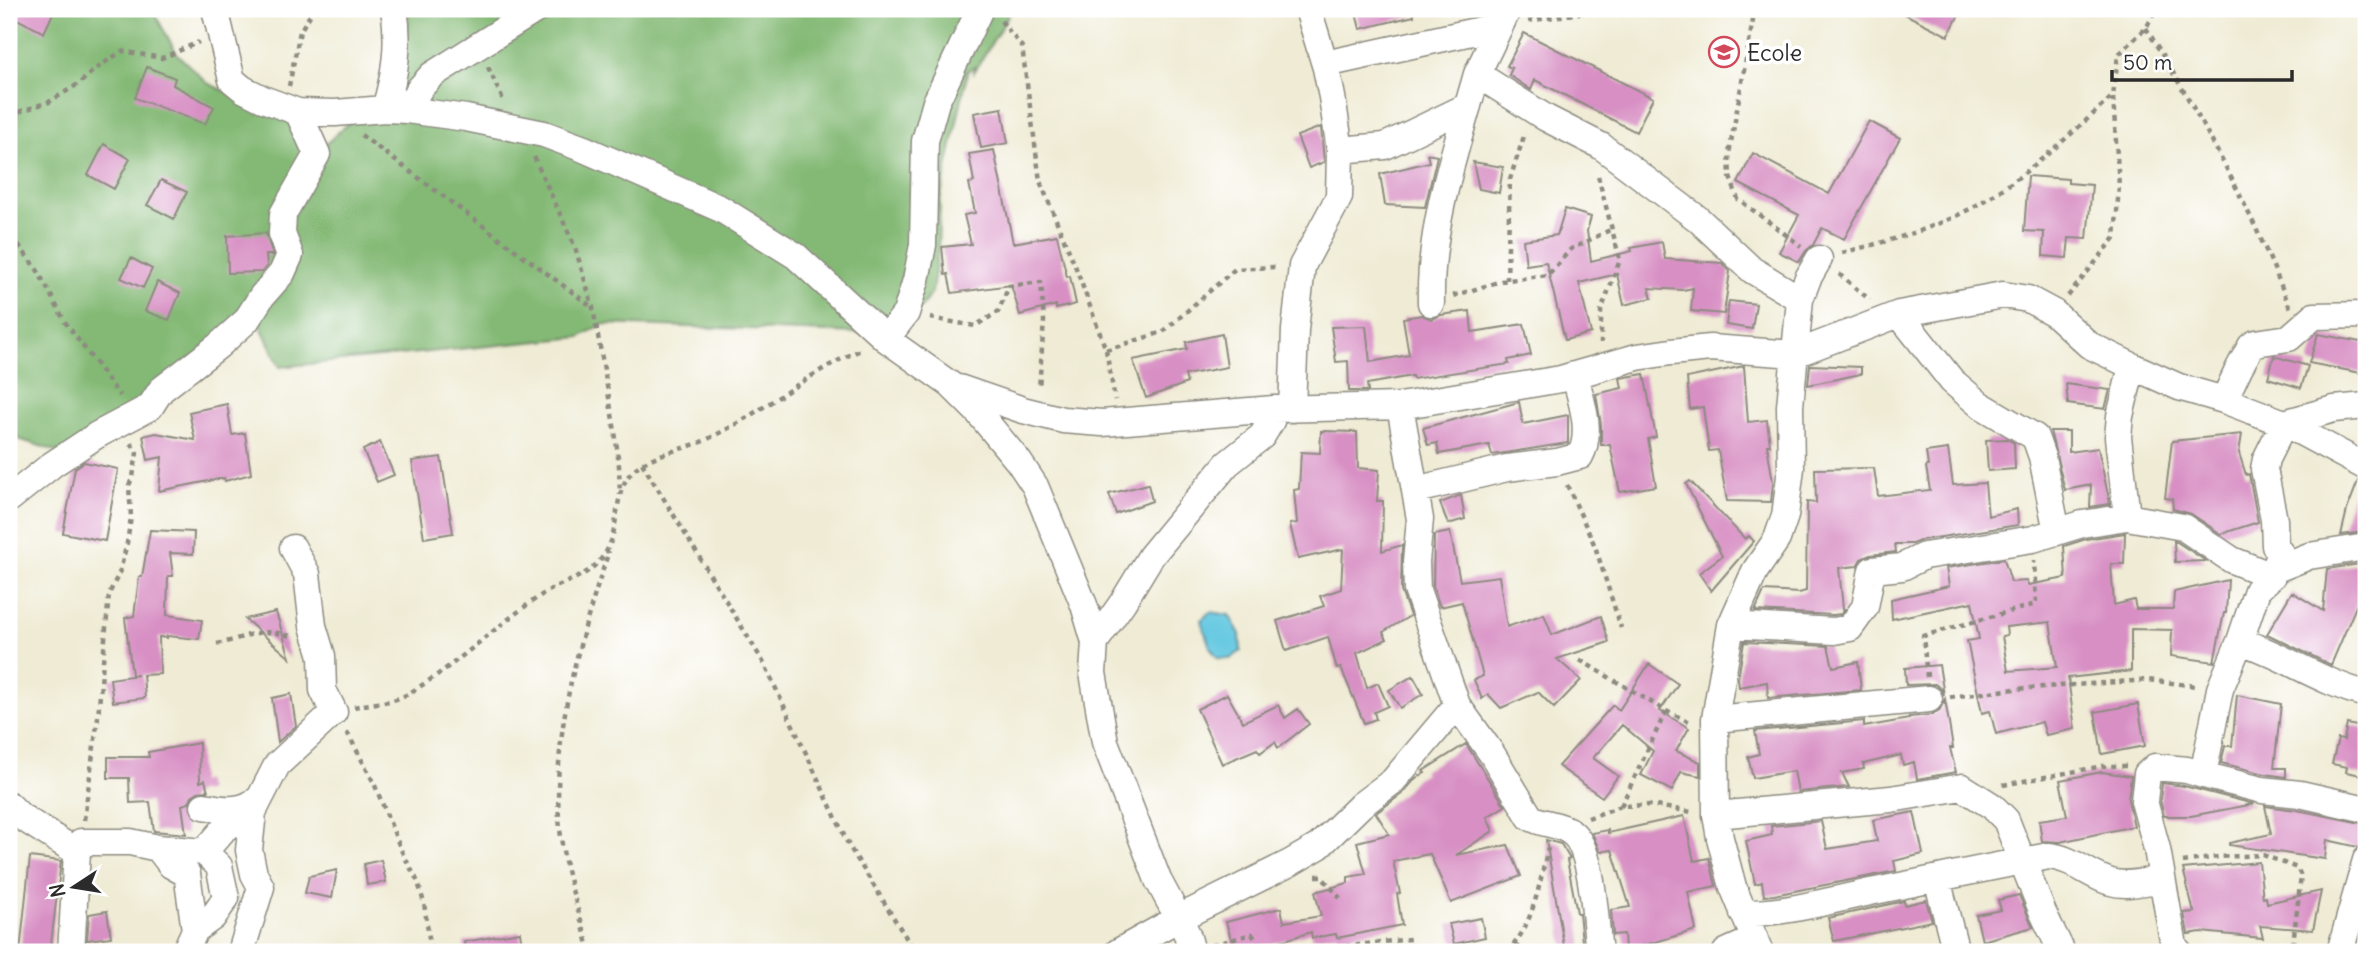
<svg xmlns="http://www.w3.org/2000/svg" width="2375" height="961" font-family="Delius,sans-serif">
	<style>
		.forest { fill: #83b975; stroke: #577250; stroke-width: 2 }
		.water { fill: #62c7e0; stroke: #467986; stroke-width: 2 }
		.building { fill: #d890c4; fill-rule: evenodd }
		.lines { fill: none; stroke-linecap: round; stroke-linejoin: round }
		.minor-casing { stroke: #8d8b80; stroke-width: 29 }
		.path { stroke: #8d8b80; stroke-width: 4.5; stroke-dasharray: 5 5; stroke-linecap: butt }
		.minor { stroke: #fff; stroke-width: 26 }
		.labels { text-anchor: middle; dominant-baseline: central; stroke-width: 7; stroke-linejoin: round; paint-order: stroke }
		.poi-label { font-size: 23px; fill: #2b2b2b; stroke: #fff; text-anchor: start }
	</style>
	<rect width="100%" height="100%" fill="#fff"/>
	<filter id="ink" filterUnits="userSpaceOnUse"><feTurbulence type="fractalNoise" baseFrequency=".0143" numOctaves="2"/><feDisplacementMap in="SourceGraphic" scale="14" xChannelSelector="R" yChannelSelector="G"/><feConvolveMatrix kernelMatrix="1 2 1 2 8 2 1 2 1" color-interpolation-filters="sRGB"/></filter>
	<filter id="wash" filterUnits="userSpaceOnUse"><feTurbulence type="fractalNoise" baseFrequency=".00686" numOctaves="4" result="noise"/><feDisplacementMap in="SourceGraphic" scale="28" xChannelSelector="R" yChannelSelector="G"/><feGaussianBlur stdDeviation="1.57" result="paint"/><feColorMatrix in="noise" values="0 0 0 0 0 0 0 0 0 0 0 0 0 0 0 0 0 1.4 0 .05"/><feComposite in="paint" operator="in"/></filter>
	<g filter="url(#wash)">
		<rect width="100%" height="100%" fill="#efebd4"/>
		<path class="forest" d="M9 9H152L177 54 207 83 284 118 326 144 394 79 407 39 409 9H1012L973 74 975 67 968 70 940 201 938 250 932 292 911 321 889 334 603 324 580 337 280 367 247 297 220 349 65 454 9 436Z"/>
		<path class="water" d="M1210 612 1229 615 1240 634 1241 651 1230 659 1218 658 1210 647 1201 620Z"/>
		<g id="blocks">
			<path class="building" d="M9 9H55L44 33 9 15Z
				M1355 9H1413L1414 16 1360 29Z
				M1895 9H1962L1948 36Z
				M1524 33 1653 98 1636 132 1535 80 1531 90 1509 75 1512 68 1507 66Z
				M147 67 175 78 173 85 214 107 205 124 135 98Z
				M1002 108 1008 143 981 148 974 113Z
				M1869 121 1900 138 1844 239 1822 228 1813 245 1806 251 1799 262 1779 252 1799 215 1738 183 1753 153 1829 194Z
				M1321 127 1324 162 1309 168 1297 136Z
				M104 144 130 159 114 189 88 175Z
				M994 150 1013 243 1057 235 1067 277 1070 276 1076 304 1056 309V305L1020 315 1011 285 952 293 948 274 945 275 942 247 971 244 964 215 975 213 969 183 974 182 969 154Z
				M1427 154 1437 156 1425 207 1385 205 1380 174 1429 162Z
				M1473 162 1503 167 1499 193 1479 189Z
				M2028 176 2068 179V183L2092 185 2087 239 2069 238 2067 258 2043 256 2044 232 2024 231Z
				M161 180 187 192 174 219 147 205Z
				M1565 209 1591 217 1587 231 1591 261 1632 251 1631 248 1662 242 1665 259 1722 263 1730 271 1724 314 1691 311 1693 288 1683 290 1649 288 1652 298 1624 305 1617 274 1579 283 1591 333 1565 340 1546 262 1526 265 1523 240 1557 235Z
				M266 233 273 255H266L267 266 262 272 228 273 227 236Z
				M131 258 152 269 143 288 121 278Z
				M157 282 180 293 169 320 145 311Z
				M1729 301 1756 304 1752 329 1726 325Z
				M1470 311 1472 332 1524 324 1531 355 1508 360 1509 364 1413 379 1412 376 1367 384 1368 391H1349L1348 361 1336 362 1331 327 1366 326 1370 362 1409 355 1403 318 1422 315 1431 319 1441 315Z
				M1222 334 1227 367 1185 375 1187 383 1146 398 1133 360 1187 349 1186 342Z
				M2318 334 2366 343V374L2309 363Z
				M2274 356 2308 366 2301 388 2268 378Z
				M1810 365 1861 367V374L1808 385Z
				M1744 366 1748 422 1767 420 1770 445H1767L1773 482 1771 502 1727 501 1718 450 1709 451 1703 407 1690 409 1687 378Z
				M1644 374 1656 437 1648 439 1656 486 1620 492 1610 445H1601V425L1596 394 1622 388 1620 378Z
				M2066 384 2110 390 2105 409 2068 404Z
				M1519 402 1523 424 1568 415V443L1492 455 1489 445 1439 454 1437 443 1428 445 1423 428Z
				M227 404 232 435 245 433 251 474 225 481 224 478 159 491 162 457 148 460 143 436 156 433 195 440 189 412Z
				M1321 431 1357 432 1358 468 1379 470 1377 501H1383L1382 551 1402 545 1401 591 1410 616 1383 632 1387 639 1357 653 1367 688 1378 683 1388 706 1374 712 1376 719 1364 723 1341 668 1337 669 1328 637 1286 651 1277 621 1324 606 1320 596 1341 589 1343 549 1298 559 1290 524 1297 523 1294 490 1299 489 1301 452 1320 453Z
				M2050 431H2069V452L2098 448 2110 504 2090 507 2091 485 2065 490Z
				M2242 434 2239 453 2246 475 2249 474 2258 522 2221 534 2191 514 2173 509 2172 499 2165 498 2172 441Z
				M2007 439 2014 443 2015 469 1988 471 1986 440Z
				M380 442 394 475 377 482 363 450Z
				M1948 449 1953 485 1985 483 1988 516 2017 509 2018 525 1922 540 1912 544H1895L1896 552 1870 555 1861 559 1857 566 1839 568 1843 609H1845L1841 614 1833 615 1755 611 1764 591 1799 593 1806 591 1807 502 1816 503 1815 469 1874 468 1878 496 1930 490 1926 467 1928 466 1926 452Z
				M441 457 453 533 424 538 412 461Z
				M84 462 118 469 105 541 63 533 75 468Z
				M1690 481 1745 539 1749 536 1754 541 1711 591 1699 573 1722 556 1686 484Z
				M2358 481 2366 483V532L2341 535 2347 510Z
				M1148 484 1152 501 1116 514 1109 494Z
				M1461 495 1465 519 1448 524 1440 503Z
				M150 530 194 532 193 554 170 553 173 576H168L167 615 202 620 199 639 167 636V638L159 637 160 674 143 675 145 698 113 702 110 679 138 675H132L125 618 134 616 139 577H142Z
				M1450 532 1460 581 1499 576 1507 627 1544 614 1552 635 1601 616 1609 642 1557 659 1581 680 1554 708 1538 692 1501 708 1488 694 1482 699 1474 680 1483 676 1462 602 1440 607 1433 587 1434 535Z
				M2125 533 2124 564H2111L2114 605 2134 600 2136 609H2173L2174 592 2228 580 2226 613H2224L2214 662 2171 656 2172 630 2131 629V671L2068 678 2075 729 2046 735 2042 722 1996 734 1990 711 1982 713 1967 641 1979 639 1972 602 1892 619 1891 599 1949 586 1946 568 2004 559 2011 582 2027 581 2028 585 2066 578 2064 546 2086 539ZM2050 622 2057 667 2008 671 2002 636 2007 635 2006 627Z
				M2174 541 2177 542 2206 561 2175 562Z
				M2366 563V583L2331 665 2267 634 2292 592 2323 611 2327 569Z
				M276 612 290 658 245 619Z
				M1744 642 1828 646 1833 667 1858 662 1861 690 1768 698 1767 682 1739 687 1738 679Z
				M1649 664 1678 684 1660 711 1689 728 1676 751 1700 762V776L1681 772 1672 791 1641 775 1653 751 1622 725 1593 758 1618 776 1602 797 1558 766 1613 705 1619 710Z
				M1939 665 1944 695 1941 689 1935 684 1906 685 1905 668Z
				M1413 676 1423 694 1400 708 1389 690Z
				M291 694 296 726 278 742 272 698Z
				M1227 694 1243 722 1278 705 1285 718 1298 709 1309 724 1278 748 1275 742 1260 753 1257 749 1222 764 1197 709Z
				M2237 695 2281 704 2274 768H2286V777L2265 774 2221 763 2225 746H2232Z
				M1945 699 1953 748H1950L1956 772 1917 779 1914 762 1903 765 1901 755 1863 764 1864 769 1842 773 1849 787 1798 792 1794 771 1753 778 1748 757 1759 754 1755 731 1864 721V727L1909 719V717L1931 715 1939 711Z
				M2138 704 2145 746 2102 754 2095 712Z
				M2347 724 2366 728V776L2346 772 2347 767 2332 764 2338 739 2344 740Z
				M199 743 200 782 205 780 208 791 198 792 192 796 189 803 182 805 186 834 154 831 150 802 130 803 129 778H108V757H149L148 752Z
				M1466 744 1505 806 1487 817 1493 831 1456 855 1508 845 1521 876 1451 903 1430 854 1393 861 1400 893 1397 894 1402 925 1337 938 1336 934 1312 938 1311 932 1245 952H1235L1226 922 1281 908 1284 922 1321 916 1315 892 1348 883V877L1366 874 1357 842 1389 834 1376 813 1403 793 1416 778 1425 773 1423 771Z
				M2102 772 2131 776 2128 800 2134 826 2060 842 2042 841 2039 820 2067 816 2060 780Z
				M2162 783 2184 786 2254 804 2191 816H2164L2160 800Z
				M2265 806 2297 810 2366 824V845L2358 847 2327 840 2325 859 2229 845V843L2271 834Z
				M1914 812 1923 854 1894 861 1896 871 1774 895 1764 896 1762 882 1755 884 1746 841 1772 835 1771 826 1821 821 1827 849 1877 841 1873 820Z
				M1684 816 1694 861 1709 858 1716 886 1688 892 1696 930 1625 951 1624 934 1613 935 1611 910 1630 907 1612 850 1600 852 1592 833 1608 830V833Z
				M1546 840 1561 844 1570 859 1567 860 1577 913H1579L1583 952H1565Z
				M30 857 61 861 50 952H20Z
				M381 860 386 882 367 885 364 864Z
				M2259 862 2263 898 2266 897 2267 903 2321 891 2313 930 2260 926 2263 938 2201 932 2188 934 2184 913 2194 912 2183 869Z
				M337 870 332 898 305 893 309 876Z
				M2019 895 2033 927 1982 941 1976 915 2001 910 1998 900Z
				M1926 900 1932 921 1834 941 1828 918 1904 901 1905 905Z
				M107 911 111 937 87 940 89 914Z
				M1481 918 1485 937 1454 944 1449 924Z
				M520 932 523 952H465L464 942Z"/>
		</g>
	</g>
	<g filter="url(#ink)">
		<use href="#blocks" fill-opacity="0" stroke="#8d8b80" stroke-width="2"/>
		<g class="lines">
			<g class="minor-casing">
				<path id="minor" d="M215 9 232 80 243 89 263 99 298 112 335 113 385 109 407 110 466 118 544 134 584 149 721 209 796 256 886 339 951 385 978 412 1019 462 1035 486 1084 605 1095 642 1093 673 1105 742 1158 880 1187 934 1192 952
					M1508 9 1477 74 1546 118 1601 146 1698 219 1752 270 1800 299
					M1325 64 1499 26
					M385 109C395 75 400 44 394 9
					M407 110 420 88 432 75 537 9
					M1340 150 1385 146 1468 106
					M1431 303C1429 225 1456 149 1477 74
					M1899 314 1952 381 1979 404 2035 437 2042 457 2057 532
					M886 339 906 313 916 280 923 245 925 141 936 102 980 9
					M959 388 1023 410 1063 420 1102 423 1274 409 1400 406 1561 379 1637 357 1671 352 1710 348 1795 354 1899 314 2003 295 2028 299 2054 313 2089 345 2132 366 2179 387 2224 400 2284 423 2366 467
					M2224 400 2239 368 2251 346 2255 343 2289 338 2314 316 2366 315
					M2366 406 2334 409 2284 423 2266 459 2264 469 2274 520 2275 546 2281 554 2274 570 2309 556 2366 547
					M1292 409 1295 330 1302 266 1339 197 1340 150 1332 97 1326 68 1308 9
					M1416 490 1507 468 1557 462 1580 456C1593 432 1581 400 1575 376
					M9 499 53 464 97 435 150 407 161 390 218 346 246 321 262 296 282 273 290 255 282 234 283 214 317 154 298 112
					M2127 517 2118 437 2120 416 2132 366
					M2274 570 2272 576 2257 590 2240 641C2283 655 2322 683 2366 694
					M1731 625 1834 631 1850 628 1865 607 1872 570 1902 567 1924 556 2033 539 2082 524 2127 517 2183 527 2232 560 2272 576
					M1095 642 1123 602 1151 556 1227 464 1262 436 1271 421 1274 409
					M1457 705 1492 754 1530 817C1542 825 1559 823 1571 832 1594 848 1595 925 1599 952
					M1715 719 1929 699
					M2203 775 2262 790 2300 794 2366 809
					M9 805 20 816 77 852 81 842H130L158 848 171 865 187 874 195 930
					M204 806C221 809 239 813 254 802
					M1716 815 1891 799 1962 787 1992 806 2006 820 2043 913 2062 952
					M158 848 204 852 225 828 253 812
					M1937 879 1956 952
					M1743 913C1788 913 1827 901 1870 892 1930 880 1990 867 2049 856 2073 858 2089 876 2111 882 2127 887 2147 881 2162 879
					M71 952 77 852
					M185 952 195 930 213 917 226 898 219 866 204 852
					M241 952 261 887 254 874 249 850 253 812 277 765 334 712 323 690 322 656 313 626 307 574 293 548
					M1118 952 1179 918 1290 863 1319 846 1361 805 1393 781 1457 705 1417 590 1416 562 1420 519 1400 406
					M1726 952 1755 939
					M1760 952 1733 887 1720 838 1716 815 1715 719 1731 625 1755 571 1777 539 1785 516 1791 468 1790 406 1800 299 1808 278 1819 259
					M2179 952 2174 946 2157 849 2144 801 2147 774 2155 767 2187 770 2203 775 2220 689 2240 641
					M2340 952 2366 860"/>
			</g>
			<path class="path" d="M1755 9 1729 154 1730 177 1738 199 1801 246
				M1001 21 1022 47 1040 181 1076 268 1106 350 1115 400
				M1528 21 1606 9
				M2146 28C2201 117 2252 210 2290 308
				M488 67 503 100
				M289 86 300 31 314 9
				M9 115 49 102 80 83 94 70 122 51 162 58 199 42
				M361 135 592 307
				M534 157 575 247 593 308 615 431 619 466 620 495
				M1598 176 1620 260 1601 311V343
				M9 227 14 239 38 271 65 322 120 396
				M1842 253C1883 242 1926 232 1964 212 2020 183 2066 138 2112 97
				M1839 274 1870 300
				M1507 280 1510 179 1525 133
				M1453 296 1501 281 1548 275 1571 249 1612 229
				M2068 296 2115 238 2119 186 2113 97 2118 55 2146 28 2157 9
				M930 318 975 326 998 312 1009 286 1041 282 1044 321 1039 388
				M1106 350 1163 332 1235 269 1277 267
				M642 463 765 665 849 846 915 952
				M1567 485 1595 546 1621 628
				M217 644C247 638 258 626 290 636
				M1580 660 1666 711 1692 723
				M1927 677 1923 636 2036 604 2034 560
				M1950 697 2015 689 2148 680 2196 686
				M354 707C370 703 392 703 406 695 455 667 496 625 543 594 566 579 586 580 604 555 621 531 612 497 630 474 645 455 679 451 701 442 758 417 805 373 863 349
				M347 732 374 783 401 850 418 882 424 903 431 952
				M2003 785 2103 766H2126
				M1621 806 1666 711
				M1588 818 1621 806 1650 805 1692 812
				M84 820 98 717 109 594 120 571 127 543 131 517 129 485 133 477 137 453 130 442
				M2183 862 2218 857 2263 855 2297 868 2301 876 2292 952
				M1316 876H1321L1340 898
				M1213 945 1252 934 1263 952
				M1515 945 1525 952
				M393 952 394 951
				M590 952C581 916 567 881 562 844 547 745 578 644 609 551
				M1326 952 1348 946 1410 939 1412 952
				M1506 952C1533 930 1540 880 1548 848"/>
			<use href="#minor" class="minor"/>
		</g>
	</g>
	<defs>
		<g id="school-ring" transform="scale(1.575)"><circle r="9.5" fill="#fff" stroke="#d1495b" stroke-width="1.5"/><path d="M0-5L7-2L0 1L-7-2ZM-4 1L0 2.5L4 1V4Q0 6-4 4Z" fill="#d1495b"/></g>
	</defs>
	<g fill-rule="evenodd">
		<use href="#school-ring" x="1724" y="52"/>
	</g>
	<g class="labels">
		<g class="poi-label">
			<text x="1747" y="52">Ecole</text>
		</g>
	</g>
	<rect width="2375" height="961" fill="none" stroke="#fff" stroke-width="35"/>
	<g transform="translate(74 887) rotate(258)" stroke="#ffffff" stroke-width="5" paint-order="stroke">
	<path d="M0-5L12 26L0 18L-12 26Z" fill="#2b2b2b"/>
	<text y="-10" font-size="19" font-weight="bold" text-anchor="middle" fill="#2b2b2b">N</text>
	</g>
	<path d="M2112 70v10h180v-10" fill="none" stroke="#2b2b2b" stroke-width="3.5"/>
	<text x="2123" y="70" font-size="21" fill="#2b2b2b" stroke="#ffffff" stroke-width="5" paint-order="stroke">50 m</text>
</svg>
